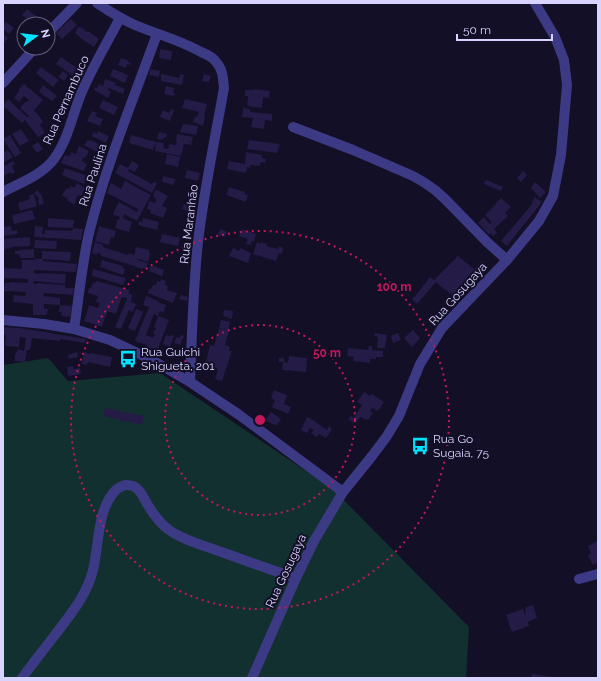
<svg xmlns="http://www.w3.org/2000/svg" width="601" height="681" font-family="Raleway,sans-serif">
	<style>
		.green { fill: #12302f }
		.building { fill: #241b47 }
		.lines { fill: none; stroke-linecap: round; stroke-linejoin: round }
		.minor { stroke: #3d3a85; stroke-width: 10 }
		.ring { fill: none; stroke: #c2185b; stroke-width: 2; stroke-dasharray: 2 4 }
		.labels { text-anchor: middle; dominant-baseline: central; stroke-width: 4; stroke-linejoin: round; paint-order: stroke }
		.street-label { font-size: 12px; fill: #d9d4ff; stroke: #130f26 }
		.poi-label { font-size: 12px; fill: #d9d4ff; stroke: #130f26; text-anchor: start }
		.centre { fill: #c2185b; stroke: #130f26; stroke-width: 2 }
		.ring-label { font-size: 12px; text-anchor: middle; font-weight: bold; fill: #c2185b; stroke: #130f26; stroke-width: 4; stroke-linejoin: round; paint-order: stroke }
	</style>
	<rect width="100%" height="100%" fill="#130f26"/>
	<path class="green" d="M48 358 68 381 160 373 333 489 469 627 466 678H3V365Z"/>
	<path class="building" d="M27 9 36 16 31 22 22 15Z
		M71 19 77 25 62 39 56 33 61 29 60 28 61 27H62Z
		M6 22 14 28 9 34 3 29V25Z
		M79 27 80 28 81 27 87 32 88 31 99 39 94 47 82 39 75 33 77 30 76 29Z
		M3 34 8 38 4 43 3 42Z
		M160 49 172 51 171 60 159 58Z
		M61 57 80 70 75 77 56 64Z
		M121 58 129 61 128 62 131 63 130 65 127 64 126 68 118 65Z
		M41 67 59 80 53 87 36 73Z
		M113 69 128 75 125 83 110 76Z
		M150 69 160 71 159 77 149 75Z
		M63 71 68 75 64 81 58 77Z
		M161 74 179 78 180 74 184 75 182 85 161 81Z
		M204 74 211 76 209 82 202 81Z
		M105 79 116 83 115 85 125 89 123 94 109 88 108 90 111 92 108 98 94 90 95 87 97 88 99 84 103 86Z
		M24 84 43 100 34 110 43 121 40 125 45 133 38 137 25 120 22 123 3 106 8 99 27 117 29 116 20 108 26 101 27 102 29 100 24 96 19 102 14 98 19 91 18 90Z
		M43 85 57 96 52 101 39 92Z
		M166 86 174 88 173 93H175L174 96 164 94Z
		M254 89 270 91 269 98 252 96 263 97 262 108 247 106 248 96H245V90H254Z
		M185 99 207 104 204 116 205 117 203 126 193 122 195 117H197L199 112 182 108Z
		M103 100 118 107 114 115 99 108Z
		M243 108 250 109V112L272 114V121L265 120 264 129 251 127 253 118 242 117Z
		M171 109 174 110 170 121 160 117 163 110 169 113Z
		M92 111 97 113 95 116 103 119 100 126 87 121Z
		M183 124 198 126 196 135 180 132Z
		M21 129 29 141 20 146 12 134Z
		M98 131 109 136 106 143 92 136 94 132 97 134Z
		M159 132 167 134 166 138 164 137 163 140 157 139Z
		M177 134 193 137 191 145 184 144 181 156 155 151 156 142 164 143 163 148 168 149 169 144 176 145 177 142H176Z
		M10 135 21 153 15 157 3 139Z
		M131 135 156 142 153 150 129 143Z
		M88 140 90 141 91 140 101 145 98 153 84 145Z
		M249 140 280 144 277 153 247 149Z
		M38 142 43 149 37 153 32 146Z
		M79 146 89 151 85 158 83 157 82 161 87 164 84 171 61 163 65 155 70 156 71 152 76 154Z
		M8 150 13 157 3 163V153Z
		M246 152 262 155V158L266 159 265 163 261 162 260 166 250 165V168L247 167 246 173 227 169 229 161 245 164Z
		M167 154 180 157 178 167 165 164Z
		M13 161 15 164 12 166 15 172 11 174 10 172 4 176 3 167Z
		M132 161 139 165 135 172 129 169 128 171 152 184 153 182 157 183 152 193 115 173 120 164 128 168Z
		M65 168 87 176 84 184 62 175Z
		M187 170 200 173 198 181 185 178Z
		M523 171 527 175 521 182 517 178Z
		M163 176 175 179 174 185 162 182Z
		M486 180 503 187 501 191 484 184Z
		M125 181 151 195 137 221 124 214 123 218 132 222 129 232 115 228 118 219 119 220 120 217 113 215 115 209 119 202 137 212 138 209 107 193 111 183 121 189Z
		M535 182 546 192 540 198 531 188Z
		M77 183 86 189 81 196 78 195 75 201H76L74 205 67 200 68 199 62 195 67 188 69 189 71 186 74 188Z
		M229 187 245 192 244 194 248 195 246 202 226 195Z
		M37 190 41 194 44 204 39 205 38 201 39 200 38 197 34 193Z
		M155 190 156 191 157 190 168 196 162 206 167 208 163 218 150 213 151 210 147 209 149 201 155 203 156 199 153 196Z
		M34 194 37 206 20 211 18 203 30 199 29 195Z
		M535 197 542 202 507 246 501 241 532 204V201Z
		M501 198 511 207 505 213 508 216 494 229 497 233 494 236 490 233 489 235 478 223 484 217 490 224 492 222 485 215 496 204H495Z
		M184 204 192 207 190 212 182 209Z
		M32 210 35 219 14 224 12 215Z
		M48 218 74 220 73 228 83 229 81 240 34 237 35 226 43 227 42 234H45V230H48L72 231 73 228 48 227Z
		M143 218 159 222 157 230 138 225 139 221 142 222Z
		M11 226 12 231 17 230 18 234 3 236V227Z
		M99 226 116 231 114 238 111 237 109 245 95 241Z
		M220 229 227 232 224 237 218 235Z
		M242 229 256 234 254 242 252 241 251 245 246 244 248 239 239 236Z
		M162 234 180 238 178 246 160 242Z
		M30 237V246L11 247V248L5 249V251H3V239Z
		M35 240 57 241 56 249 34 248Z
		M95 242 103 245V247L128 255 129 253 134 255 136 247 149 250V252L150 253 148 262 138 259 137 260 148 263 146 269 142 268V269L131 265 101 256V254L97 253V255L92 253Z
		M257 242 261 244V242L267 244 266 246 278 249 279 246 283 248 282 254 279 253 276 261 253 254Z
		M233 248 239 251 240 248 251 253 248 263 229 256Z
		M34 249V258H20L19 254H15V251H19V250Z
		M42 251 71 252 70 261 43 259V261L77 264 76 272 34 270V273L39 274V273L66 274 65 284 34 281V284H37V283L65 285V288H74L73 295 44 293 43 296 60 298V305L44 304V309H48L47 315H33V304L13 302 14 295 25 296 26 292 3 291V286H5V283H10V282L28 283V279H32L3 278V268L22 269V260H34V259H42Z
		M458 256 474 269 482 261 488 267 457 300 445 289V290L436 282 417 304 412 299 415 296 416 297V295L430 277 434 280Z
		M102 260 123 266V269H125L123 275 100 267Z
		M151 265 164 270 162 276 149 271Z
		M93 269 126 278 124 283 123 285 92 276Z
		M161 279 166 281 165 285 168 286 167 290 177 293 173 303 148 293 149 289H151L153 285H156L157 281 160 282Z
		M96 281 130 290 128 293 132 295 131 302 136 304 133 312 129 310 121 329 115 327 127 299V298L122 297 116 314 107 311 102 327 84 321 89 305 98 308 100 303 96 302 98 296 88 293 89 288H91L93 282 96 283Z
		M181 295 188 297 187 301 179 299Z
		M146 296 158 301V302L166 305 163 313 160 311 158 316 154 314 146 335 153 338 155 334 153 333 154 330H156V328L154 327 158 316 169 320 157 351 146 346 147 345 135 341 149 307 143 305Z
		M60 305 72 306 70 317 61 316 62 312H59Z
		M136 309 143 312 135 331 128 328Z
		M224 310 233 311 232 319 223 316Z
		M221 320 230 322 228 330 219 328Z
		M3 327H4L20 328 86 339 85 343 60 339V341L32 338 30 350H27L25 362 15 361V355L18 349 24 351 26 338 20 337 19 347 5 346 6 335H3Z
		M219 328 229 331 225 345 230 347 229 351H232L222 381 215 379 218 369 205 366 210 345 214 346Z
		M413 330 420 338 412 347 404 338Z
		M375 333 387 335 385 348H377L378 337 374 336Z
		M398 333 401 340 393 343 391 336Z
		M166 335 170 336 172 335 174 336 170 347 163 344Z
		M181 335 184 336 180 345 174 343 176 337 179 338Z
		M369 346H372V350L383 351V357H376V359H370V363L353 361 354 357 347 356 348 348 368 350Z
		M77 352 78 357 69 359 68 355Z
		M84 352 90 354 91 353 112 357 110 367 88 362 87 365 82 364Z
		M289 356 307 358 306 372 282 370 283 362H279V358H284V362L288 363Z
		M73 366V369L80 368 81 374 68 376 67 367Z
		M274 390 287 395 284 404 291 407 288 414 272 407 275 400 271 398Z
		M364 392 370 396 372 394 384 402 378 411 372 408 370 411 373 413 368 420 366 419V420L360 417 357 422 355 420 354 423 348 419 351 416 354 418 362 405 357 402Z
		M105 408 144 416 142 425 103 416Z
		M271 412 281 419 277 426 275 424 274 425 265 420Z
		M307 417 313 420 327 430 329 426 332 429 326 438 319 434 317 437 311 433 314 430 310 428 307 433 301 430Z
		M598 541V562L593 565 588 556 591 553 588 546Z
		M533 605 537 618 528 622 529 626 512 632 506 615 523 609 525 615H526L525 611 526 610 525 608Z
		M532 674 553 677V678H531Z"/>
	<g class="lines">
		<path class="minor" d="M97 3C109 11 121 19 135 25 156 34 180 40 201 52 206 54 213 57 216 62 223 69 223 79 224 88 215 139 204 190 198 242 193 288 192 335 190 382
			M48 33 77 3
			M3 83 35 48
			M293 127 353 150 413 176 425 183 435 190 445 199 487 242 507 260
			M3 192C20 183 42 175 54 159 68 140 72 116 81 94 92 68 107 43 120 18
			M3 320 44 324 74 329 110 340 152 360 190 382 238 414 343 492
			M74 329C79 297 82 264 89 233 106 165 133 100 157 34
			M579 579 598 574
			M22 678C33 663 44 649 55 635 70 615 87 595 93 570 99 546 97 508 116 490 120 487 122 485 127 485 140 485 143 498 149 507 154 515 161 524 169 530 182 539 198 544 213 549 241 559 268 569 296 578
			M252 678 296 578 314 541 343 492 372 456 387 436 399 416 420 364 442 328 507 260 539 221 553 196 561 155 567 85 564 60 555 37 535 3"/>
	</g>
	<g class="ring">
		<circle cx="260" cy="420" r="95"/>
		<circle cx="260" cy="420" r="189"/>
	</g>
	<defs>
		<g id="bus-bare" transform="scale(1.38)"><path d="M-5-6H5V4H4V6H2V4H-2V6H-4V4H-5ZM-3.5-4V0h7V-4ZM-3.5 1.2v1.5H-2V1.2ZM2 1.2v1.5H3.5V1.2Z" fill="#00e5ff" stroke="#130f26" stroke-width="2.5" paint-order="stroke"/></g>
	</defs>
	<g fill-rule="evenodd">
		<use href="#bus-bare" x="128" y="359"/>
		<use href="#bus-bare" x="420" y="446"/>
	</g>
	<g class="labels">
		<g class="street-label">
			<text transform="translate(66 100) rotate(-66)">Rua Pernambuco</text>
			<text transform="translate(93 175) rotate(-72)">Rua Paulina</text>
			<text transform="translate(189 224) rotate(-83)">Rua Maranhão</text>
			<text transform="translate(458 294) rotate(-48)">Rua Gosugaya</text>
			<text transform="translate(286 571) rotate(-65)">Rua Gosugaya</text>
		</g>
		<g class="poi-label">
			<text x="141" y="352">Rua Guichi<tspan x="141" dy="14">Shigueta, 201</tspan></text>
			<text x="433" y="439">Rua Go<tspan x="433" dy="14">Sugaia, 75</tspan></text>
		</g>
	</g>
	<circle cx="260" cy="420" r="6" class="centre"/>
	<g class="ring-label">
		<text x="394" y="291">100 m</text>
		<text x="327" y="357">50 m</text>
	</g>
	<rect width="601" height="681" fill="none" stroke="#d9d4ff" stroke-width="8"/>
	<g transform="translate(36 36) rotate(75)"><circle r="19" fill="#130f26" stroke="#625e7d"/>
	<path d="M0-3L7 15L0 10L-7 15Z" fill="#00e5ff"/>
	<text y="-6" font-size="11" font-weight="bold" text-anchor="middle" fill="#d9d4ff">N</text>
	</g>
	<path d="M457 34v6h95v-6" fill="none" stroke="#d9d4ff" stroke-width="2"/>
	<text x="463" y="34" font-size="12" fill="#d9d4ff" stroke="#130f26" stroke-width="3" paint-order="stroke">50 m</text>
</svg>
